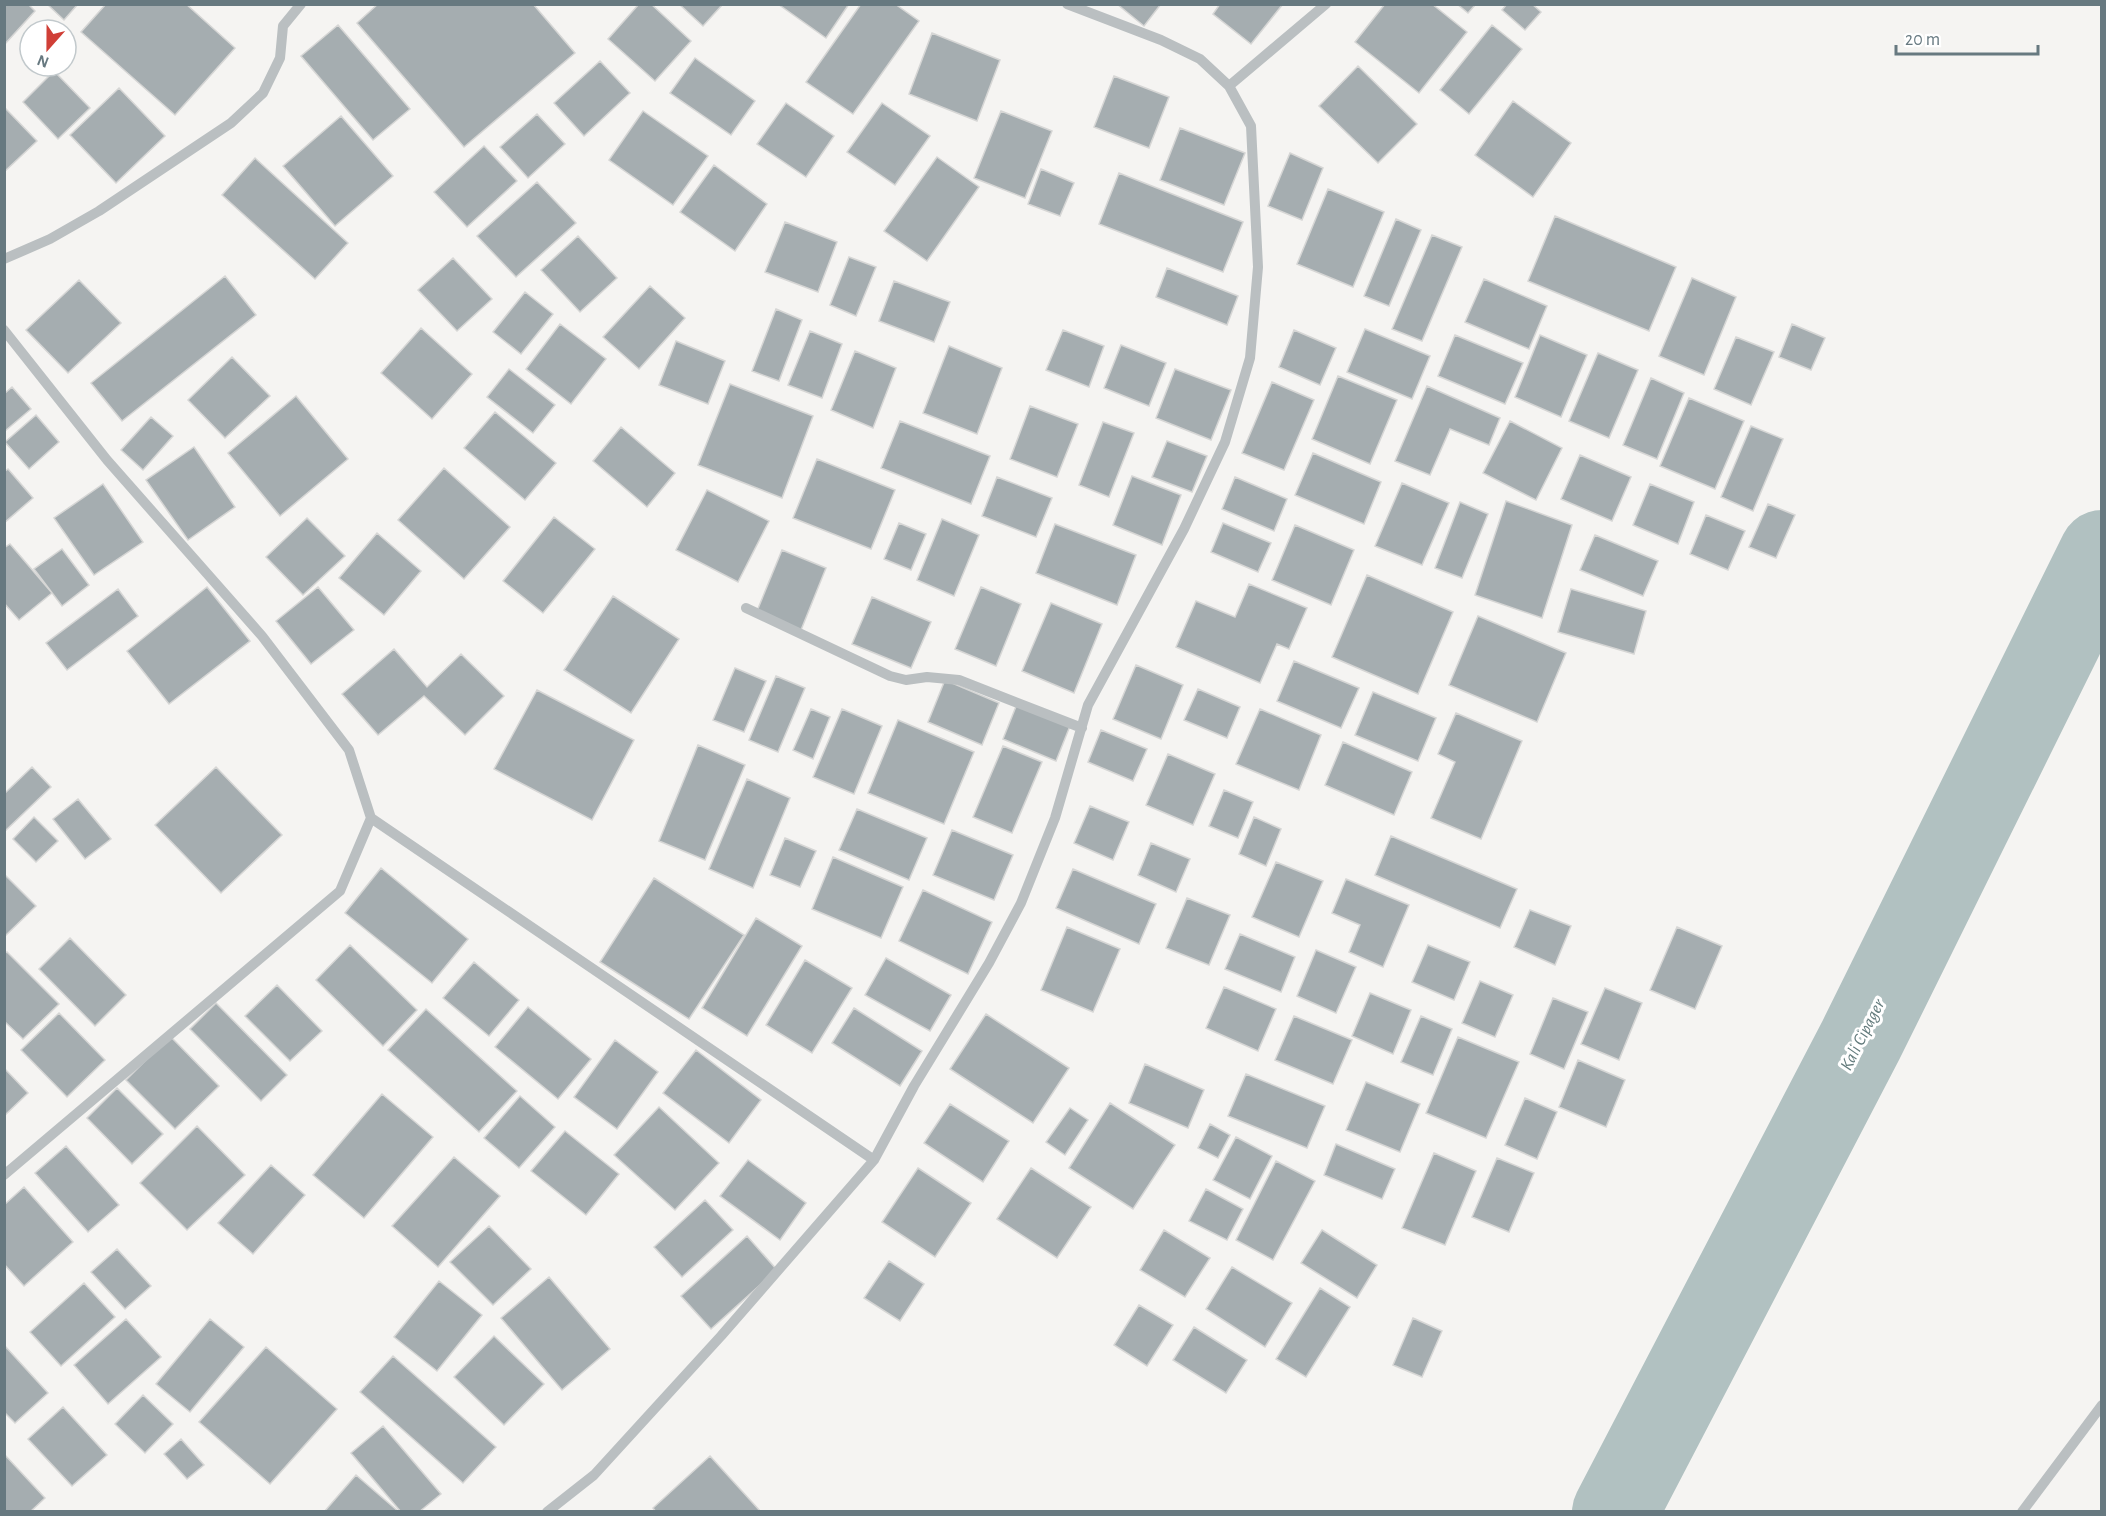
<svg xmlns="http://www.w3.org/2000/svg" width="2106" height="1516" font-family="'Alegreya Sans',sans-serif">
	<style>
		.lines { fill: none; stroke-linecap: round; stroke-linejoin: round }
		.river { stroke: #b1c1c1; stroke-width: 86 }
		.building { fill: #a5adb0; stroke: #d6d6d5; stroke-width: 1.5 }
		.minor { stroke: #babfc1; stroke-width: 10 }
		.labels { text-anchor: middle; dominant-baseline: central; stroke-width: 6; stroke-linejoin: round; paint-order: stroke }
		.water-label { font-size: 18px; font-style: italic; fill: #637b7c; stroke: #fff }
	</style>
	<rect width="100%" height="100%" fill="#f5f4f2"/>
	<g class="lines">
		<path class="river" d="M1615 1512 1861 1040 2102 553"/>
	</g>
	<path class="building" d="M4 4H28L35 11 4 45Z
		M47 4H78L64 20Z
		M106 4H186L235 48 175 115 81 32Z
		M378 4H533L575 53 464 147 357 23Z
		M639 4H651L691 41 655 81 608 39Z
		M679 4H723L703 26Z
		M778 4H849L826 38Z
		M861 4H895L919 21 853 114 806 82Z
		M1117 4H1161L1144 26Z
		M1220 4H1283L1251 44 1213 14Z
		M1385 4H1432L1467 32 1419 93 1355 42Z
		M1457 4H1476L1468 13Z
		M1507 4H1532L1541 12 1525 30 1502 10Z
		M338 25 410 109 373 140 301 56Z
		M1492 25 1522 49 1469 114 1440 90Z
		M932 33 1000 60 977 121 909 94Z
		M695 58 755 101 731 135 670 93Z
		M600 61 630 93 584 136 554 103Z
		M1358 66 1417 124 1378 163 1319 106Z
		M54 71 90 108 58 139 23 102Z
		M1114 76 1169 97 1149 148 1094 127Z
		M119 88 165 136 116 183 70 135Z
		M1513 101 1571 143 1533 197 1475 155Z
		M786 103 834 136 806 177 757 144Z
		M882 103 930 136 895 185 847 152Z
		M6 109 37 141 4 172V110Z
		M643 111 708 156 673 205 609 160Z
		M1001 111 1052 131 1025 198 974 178Z
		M537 114 565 144 528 178 500 147Z
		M341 116 393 176 335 226 283 166Z
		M1180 128 1245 153 1224 205 1160 180Z
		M484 146 517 181 467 227 434 192Z
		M1290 153 1323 168 1302 220 1268 206Z
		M937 157 979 187 927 261 884 231Z
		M255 158 348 243 315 279 222 195Z
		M714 165 767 204 735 251 680 212Z
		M1041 169 1074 183 1060 216 1028 204Z
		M1119 173 1243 222 1223 272 1099 224Z
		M537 182 576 223 516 277 477 236Z
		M1328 189 1384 212 1353 287 1297 264Z
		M1555 216 1676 267 1649 331 1528 281Z
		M1396 219 1421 230 1389 306 1364 296Z
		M785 222 837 242 818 292 765 272Z
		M1432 235 1462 247 1422 341 1392 329Z
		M578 236 617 278 580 312 541 270Z
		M849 257 876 267 856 316 830 305Z
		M453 258 492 299 457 331 418 290Z
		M1167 268 1238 296 1227 325 1156 297Z
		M225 276 256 315 122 421 91 383Z
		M1692 278 1736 297 1704 375 1659 356Z
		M1484 279 1547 306 1529 349 1465 322Z
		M79 280 121 323 68 373 26 330Z
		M894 281 950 302 934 342 879 321Z
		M650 286 685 318 639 369 603 337Z
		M525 292 553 314 521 354 493 332Z
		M776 309 802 320 779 381 752 371Z
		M560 324 606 359 571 404 526 369Z
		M1792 324 1825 338 1811 370 1779 357Z
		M421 328 472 374 432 419 381 373Z
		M1365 329 1430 356 1412 399 1347 372Z
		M1063 330 1104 346 1089 387 1046 370Z
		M1294 330 1336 348 1320 385 1279 367Z
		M810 331 842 344 822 398 788 385Z
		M1455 335 1523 363 1505 404 1438 376Z
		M1540 335 1587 355 1561 417 1515 397Z
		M1736 337 1774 352 1751 405 1714 389Z
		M676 341 725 361 708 404 659 385Z
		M1121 345 1166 363 1149 406 1104 388Z
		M949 346 1002 368 977 434 923 413Z
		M855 351 896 368 873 428 831 410Z
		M1598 353 1638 370 1609 438 1569 421Z
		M232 357 270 396 225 438 188 400Z
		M509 369 555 405 533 433 487 397Z
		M1175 369 1231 390 1211 440 1156 418Z
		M1338 376 1397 400 1370 464 1312 439Z
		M1651 378 1684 393 1657 459 1623 445Z
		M1272 382 1314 400 1284 470 1242 453Z
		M730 384 813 416 782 498 698 465Z
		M1427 386 1500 418 1489 445 1450 429 1430 475 1395 461Z
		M12 387 31 409 5 431 4 394Z
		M296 396 348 459 280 516 228 453Z
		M1689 398 1744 421 1715 489 1660 466Z
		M1030 406 1078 424 1057 477 1010 459Z
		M495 412 556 463 525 500 464 448Z
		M36 415 59 442 29 469 5 442Z
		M151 417 173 436 143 470 121 450Z
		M900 421 990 456 971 504 881 468Z
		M1510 421 1562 448 1536 500 1483 473Z
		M1103 422 1134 433 1109 497 1079 485Z
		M1751 426 1783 439 1753 511 1721 497Z
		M621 427 675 473 647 507 593 461Z
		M1167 441 1207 456 1192 492 1152 477Z
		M194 447 235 507 188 540 146 480Z
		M1313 453 1381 482 1364 524 1295 495Z
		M1580 455 1631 477 1612 521 1561 499Z
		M817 459 895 490 871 549 793 518Z
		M444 468 510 527 464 579 398 520Z
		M8 469 33 498 4 523V472Z
		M1132 476 1181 495 1162 545 1113 525Z
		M997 477 1052 498 1036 537 982 516Z
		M1235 477 1287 499 1274 531 1222 509Z
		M1402 483 1449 503 1422 565 1375 546Z
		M103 484 143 542 94 575 54 518Z
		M1650 484 1694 502 1678 544 1633 525Z
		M707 490 769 521 738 582 676 550Z
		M1506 501 1572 525 1542 618 1475 595Z
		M1460 502 1488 514 1462 578 1435 568Z
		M1768 504 1795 515 1776 558 1749 547Z
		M1706 515 1745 531 1728 570 1690 554Z
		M554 517 595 549 543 613 503 581Z
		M307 518 345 556 303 595 266 557Z
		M942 519 979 535 954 596 917 580Z
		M899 523 926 534 911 570 884 559Z
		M1223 523 1271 543 1258 572 1211 552Z
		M1055 524 1136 555 1117 605 1036 573Z
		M1295 525 1354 550 1331 605 1272 580Z
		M377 533 421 571 384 615 339 578Z
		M1595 535 1658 561 1643 596 1580 570Z
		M10 544 52 593 19 620 4 603V548Z
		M62 549 89 585 62 606 34 569Z
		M782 550 826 568 801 630 757 611Z
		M1367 575 1453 612 1418 694 1332 657Z
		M1249 584 1307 608 1289 649 1277 644 1260 683 1176 647 1196 601 1235 617Z
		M207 587 250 641 169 704 127 651Z
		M318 587 354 630 311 664 276 621Z
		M981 587 1021 604 996 666 955 649Z
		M118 589 138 616 67 670 46 643Z
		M1571 589 1646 611 1634 654 1558 632Z
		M613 596 679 639 631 713 564 670Z
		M872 597 931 622 911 668 852 644Z
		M1051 603 1102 624 1074 693 1022 671Z
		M1478 616 1566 653 1537 722 1449 685Z
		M394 649 427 687 461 654 504 696 465 735 424 696 378 735 342 694Z
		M1294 661 1359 688 1341 728 1277 701Z
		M1136 665 1183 685 1161 739 1113 719Z
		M735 668 766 681 744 732 713 720Z
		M776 676 805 688 778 752 749 740Z
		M945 680 999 703 982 745 928 722Z
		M1198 689 1240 707 1227 738 1184 720Z
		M537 690 634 740 592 820 494 769Z
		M1373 692 1436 718 1418 761 1355 735Z
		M1017 704 1070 726 1056 761 1003 739Z
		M811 709 830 717 813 759 793 750Z
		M842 709 882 726 854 794 813 777Z
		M1260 709 1321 735 1299 790 1236 764Z
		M1456 713 1522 741 1481 839 1431 818 1455 762 1438 754Z
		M898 720 974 752 944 824 868 793Z
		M1101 730 1147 749 1133 781 1088 762Z
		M1343 742 1412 772 1394 815 1325 785Z
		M698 745 745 765 705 860 659 841Z
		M1003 746 1042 762 1012 833 973 817Z
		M1168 754 1215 774 1193 825 1146 805Z
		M32 767 51 787 4 832V794Z
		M216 767 282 835 221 893 155 825Z
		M747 779 790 798 753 888 709 869Z
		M1224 790 1253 802 1238 838 1209 826Z
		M78 799 111 839 85 859 53 819Z
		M1090 806 1129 822 1113 860 1074 843Z
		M857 809 927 838 909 880 839 850Z
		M34 817 58 841 36 862 13 839Z
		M1254 817 1281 829 1266 866 1239 854Z
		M952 830 1013 855 994 900 933 875Z
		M1391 836 1517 889 1500 928 1375 875Z
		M785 838 816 851 800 887 770 875Z
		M1151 843 1190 859 1176 892 1138 875Z
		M833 857 903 887 881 938 812 909Z
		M1276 862 1323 881 1299 937 1252 917Z
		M381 868 468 939 432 983 345 913Z
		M1073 869 1156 904 1139 944 1056 908Z
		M4 874 36 906 4 937Z
		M654 878 744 935 689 1019 600 962Z
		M1346 879 1409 905 1383 967 1349 952 1360 925 1332 913Z
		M923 890 992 922 968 974 899 941Z
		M1187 898 1230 915 1209 965 1166 948Z
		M1530 910 1571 926 1555 965 1514 947Z
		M756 918 802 946 747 1036 702 1008Z
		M1067 927 1120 949 1093 1012 1041 990Z
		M1677 927 1722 946 1695 1009 1650 990Z
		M1240 934 1295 957 1281 992 1225 969Z
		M70 938 126 995 95 1026 39 969Z
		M350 945 417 1010 383 1046 316 980Z
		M1428 945 1470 962 1454 1000 1412 982Z
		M1316 950 1356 967 1336 1013 1297 996Z
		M7 952 59 1004 23 1039 4 1021V954Z
		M886 958 951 995 930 1031 865 995Z
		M805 960 852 988 812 1053 766 1025Z
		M474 962 519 1000 489 1036 443 998Z
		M1480 981 1513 995 1495 1037 1462 1023Z
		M277 985 322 1031 290 1061 245 1016Z
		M1224 987 1276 1009 1258 1051 1206 1028Z
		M1605 988 1642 1003 1619 1060 1581 1044Z
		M1370 993 1411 1010 1393 1054 1352 1036Z
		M1553 998 1588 1012 1564 1069 1530 1054Z
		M216 1003 287 1075 261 1101 190 1029Z
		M528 1007 591 1059 558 1099 495 1047Z
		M854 1008 922 1051 900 1086 832 1043Z
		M426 1009 517 1091 479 1132 388 1050Z
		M59 1013 105 1060 67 1097 21 1050Z
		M986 1014 1069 1068 1033 1123 950 1069Z
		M1294 1016 1352 1040 1333 1084 1275 1060Z
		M1421 1016 1452 1029 1433 1075 1401 1062Z
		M170 1036 219 1086 175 1129 126 1080Z
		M1458 1037 1519 1062 1486 1138 1426 1113Z
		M615 1040 658 1072 617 1129 574 1097Z
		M696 1050 761 1100 729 1143 663 1093Z
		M1578 1060 1625 1080 1606 1127 1559 1107Z
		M1145 1064 1204 1090 1188 1128 1129 1103Z
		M4 1068 28 1093 4 1116Z
		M1246 1074 1325 1106 1307 1148 1228 1116Z
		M1366 1082 1420 1104 1400 1152 1346 1130Z
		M117 1088 163 1134 132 1164 87 1118Z
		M382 1094 433 1137 364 1218 313 1175Z
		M520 1096 555 1127 519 1168 484 1138Z
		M1525 1098 1557 1112 1537 1159 1505 1145Z
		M1110 1103 1175 1145 1133 1209 1069 1168Z
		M950 1104 1009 1141 983 1182 924 1143Z
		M659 1107 719 1163 675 1210 614 1155Z
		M1070 1108 1088 1120 1065 1155 1046 1142Z
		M1210 1124 1230 1135 1218 1158 1198 1148Z
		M197 1126 245 1175 187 1230 140 1183Z
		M565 1131 619 1174 586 1215 531 1171Z
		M1236 1137 1272 1156 1250 1199 1213 1180Z
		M1336 1144 1395 1169 1382 1199 1324 1175Z
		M66 1146 119 1205 88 1232 35 1173Z
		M1434 1153 1476 1171 1445 1245 1402 1228Z
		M454 1157 500 1196 438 1267 392 1226Z
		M1497 1158 1534 1173 1509 1232 1472 1217Z
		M748 1160 806 1203 780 1240 720 1196Z
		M1276 1161 1315 1181 1273 1260 1236 1240Z
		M271 1165 305 1195 253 1254 218 1223Z
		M918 1168 971 1203 935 1257 882 1222Z
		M1031 1168 1091 1207 1057 1258 997 1219Z
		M24 1187 73 1242 24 1286 4 1264V1205Z
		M1206 1189 1243 1209 1227 1240 1189 1221Z
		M705 1200 733 1230 682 1277 654 1247Z
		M489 1226 531 1269 493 1305 450 1262Z
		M1164 1230 1210 1258 1185 1297 1140 1270Z
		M1322 1230 1377 1265 1357 1298 1301 1263Z
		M747 1236 777 1270 711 1329 681 1296Z
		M117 1249 151 1286 125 1309 91 1272Z
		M889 1261 924 1284 900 1321 864 1298Z
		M1232 1267 1292 1303 1265 1347 1206 1309Z
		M549 1277 610 1349 562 1390 501 1318Z
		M439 1281 482 1315 437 1371 394 1337Z
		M84 1283 115 1317 61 1366 30 1332Z
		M1320 1288 1350 1307 1306 1377 1276 1359Z
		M1139 1305 1173 1325 1147 1366 1114 1345Z
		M1413 1318 1442 1331 1422 1377 1393 1365Z
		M126 1319 161 1357 108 1404 74 1365Z
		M210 1319 244 1347 190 1412 156 1384Z
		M1194 1327 1247 1360 1226 1393 1173 1360Z
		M494 1336 544 1384 504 1425 454 1377Z
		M4 1345 48 1393 15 1423 4 1412Z
		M266 1347 337 1409 270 1484 199 1422Z
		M393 1356 496 1447 463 1483 360 1392Z
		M143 1395 173 1424 145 1453 115 1424Z
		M63 1407 107 1455 72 1486 28 1439Z
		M383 1426 441 1494 419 1512H401L351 1453Z
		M181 1439 204 1465 187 1479 164 1454Z
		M4 1454 45 1498 30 1512H4Z
		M710 1456 761 1512H656L653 1508Z
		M356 1475 399 1512H324Z"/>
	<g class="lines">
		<path class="minor" d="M1229 86 1326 4
			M4 259 50 239 99 211 231 123 263 93 280 58 283 26 301 4
			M4 330 107 460 262 636 349 750 371 818 874 1160
			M746 608 890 676 906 680 927 677 959 680 1082 728
			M4 1175 340 891 371 818
			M547 1512 594 1475 721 1336 874 1160 914 1086 989 963 1021 903 1055 818 1088 705 1184 529 1225 442 1250 358 1258 267 1251 126 1229 86 1200 59 1161 40 1067 4
			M2022 1512 2102 1405"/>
	</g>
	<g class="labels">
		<g class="water-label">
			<text transform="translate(1863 1035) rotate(-63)">Kali Cipager</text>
		</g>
	</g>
	<rect width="2106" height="1516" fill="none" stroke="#677980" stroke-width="12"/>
	<g transform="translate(48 48) rotate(201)"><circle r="28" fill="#ffffff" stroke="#c2c9cc" stroke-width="1.5"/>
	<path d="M0-4.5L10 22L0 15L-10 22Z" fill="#d03f37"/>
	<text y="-9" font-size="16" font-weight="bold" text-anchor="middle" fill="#677980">N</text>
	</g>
	<path d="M1896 45v9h142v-9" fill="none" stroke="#677980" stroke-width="3"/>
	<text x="1905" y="45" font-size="18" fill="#677980" stroke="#ffffff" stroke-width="4.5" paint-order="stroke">20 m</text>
</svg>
